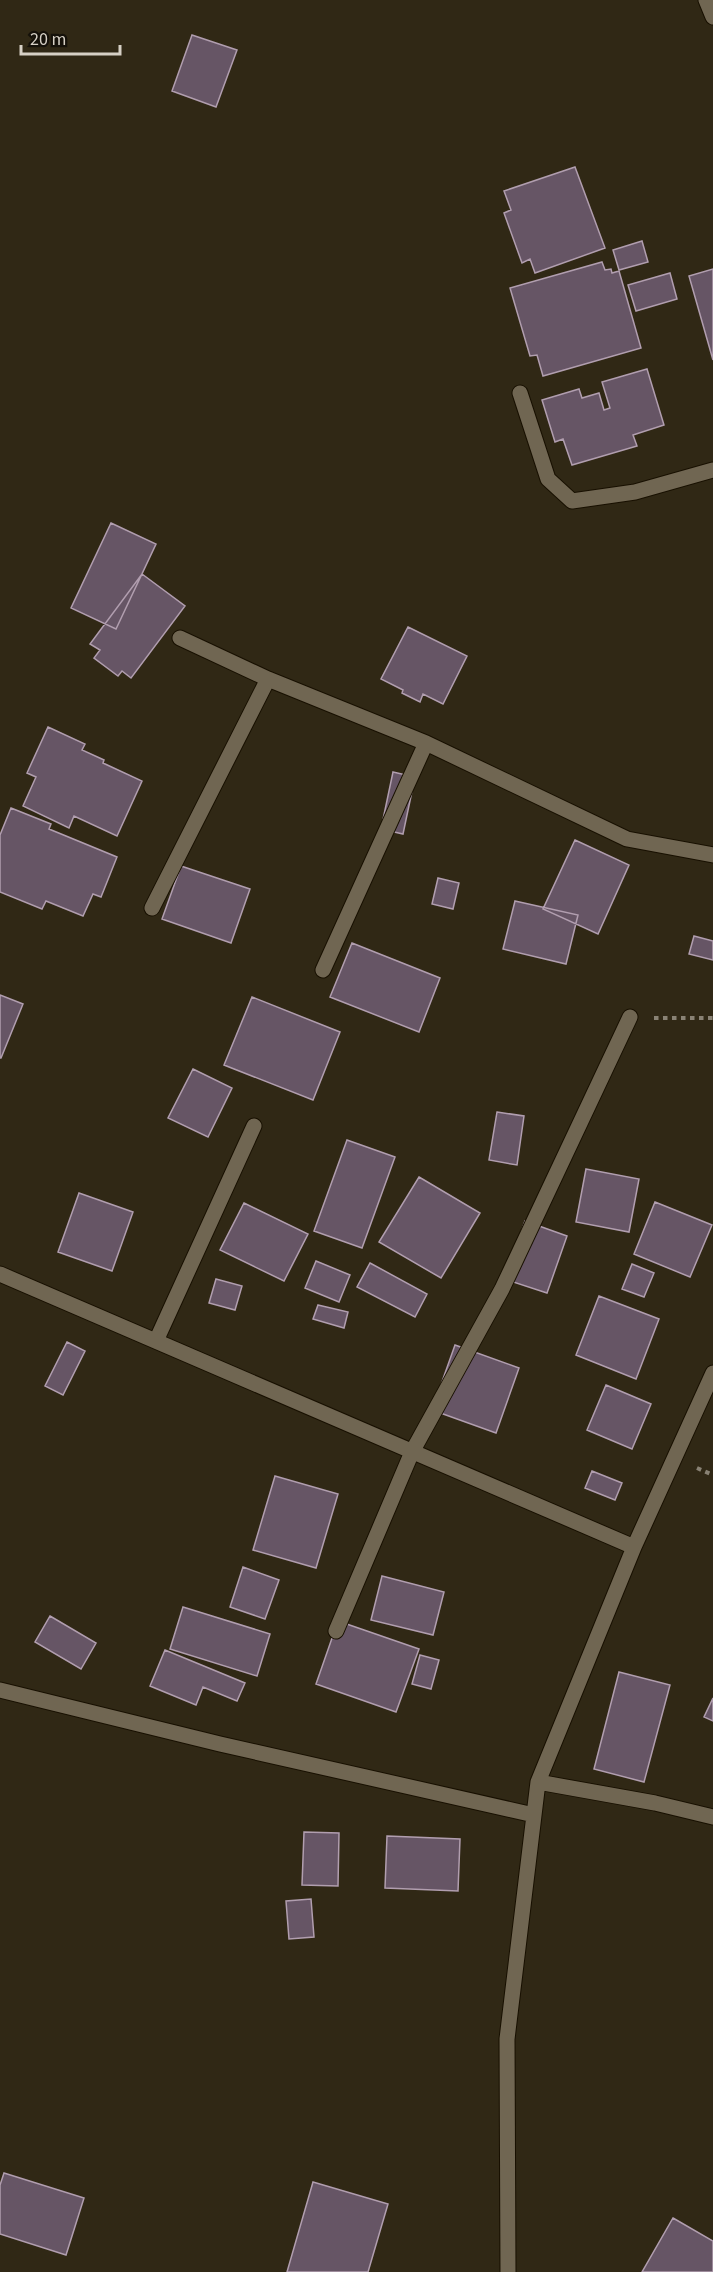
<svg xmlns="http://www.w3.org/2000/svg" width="713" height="2272" font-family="'Source Sans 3',sans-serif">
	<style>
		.building { fill: #665565; stroke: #b19eaf; stroke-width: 1.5 }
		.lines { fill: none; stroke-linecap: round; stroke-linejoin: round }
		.minor-casing { stroke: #181001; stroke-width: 17 }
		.path { stroke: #898274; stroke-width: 4; stroke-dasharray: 4.5 4.5; stroke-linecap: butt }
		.minor { stroke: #706652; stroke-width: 15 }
	</style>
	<rect width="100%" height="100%" fill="#302815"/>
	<path class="building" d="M192 35 237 50 216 107 172 91Z
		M575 167 605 248 535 273 530 259 522 263 504 213 511 210 504 191Z
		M642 241 648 262 619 270 613 250Z
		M602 262 605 270 611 269 612 273 619 271 641 348 543 376 537 355 530 356 510 288Z
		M713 269V360L689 276Z
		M670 273 677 299 636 311 628 285Z
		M647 369 664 425 633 435 637 446 572 465 563 439 555 442 542 400 579 389 582 398 599 393 604 410 610 408 602 382Z
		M111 523 156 544 116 629 71 608Z
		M142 574 185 606 131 678 122 671 118 676 94 658 100 650 90 644Z
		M408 627 467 656 443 704 423 694 420 702 402 693 403 690 381 679Z
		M48 727 85 744 82 750 104 760 103 763 142 781 117 836 74 816 69 828 23 806 36 777 27 773Z
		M393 772 415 777 403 834 381 829Z
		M11 808 51 824 49 829 117 857 101 897 93 894 83 916 46 901 42 909 0 892V835Z
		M575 840 629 865 598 934 543 909Z
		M181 866 250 889 231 943 162 919Z
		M438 878 459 883 453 909 432 904Z
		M515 901 578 915 566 964 503 949Z
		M694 936 713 941V960L689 954Z
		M352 943 440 978 419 1032 330 997Z
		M0 995 23 1004 1 1058H0Z
		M252 997 340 1032 313 1100 224 1065Z
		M193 1069 232 1088 208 1137 168 1118Z
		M497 1112 524 1116 517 1165 489 1160Z
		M347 1140 395 1157 362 1248 314 1231Z
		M586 1169 639 1179 629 1232 576 1222Z
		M419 1177 480 1213 441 1278 379 1242Z
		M79 1193 133 1212 112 1271 58 1252Z
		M655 1202 712 1225 690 1277 634 1254Z
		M244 1203 308 1234 284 1281 220 1250Z
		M525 1221 567 1236 547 1293 504 1279Z
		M316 1261 350 1275 339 1302 305 1288Z
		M370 1263 427 1294 415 1317 357 1287Z
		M632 1264 654 1273 644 1297 622 1289Z
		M216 1279 242 1286 235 1310 209 1303Z
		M599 1296 659 1319 636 1379 576 1355Z
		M318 1305 348 1312 344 1328 313 1319Z
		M67 1342 85 1351 63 1395 45 1386Z
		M455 1345 519 1368 496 1433 432 1410Z
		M606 1385 651 1404 632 1449 587 1430Z
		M592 1471 622 1483 615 1500 585 1488Z
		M275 1476 338 1494 316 1568 253 1550Z
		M243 1567 279 1580 265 1619 230 1607Z
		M382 1576 444 1592 433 1635 371 1620Z
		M183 1607 270 1634 257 1676 170 1649Z
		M50 1616 96 1643 81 1669 35 1642Z
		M338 1621 419 1649 396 1712 316 1684Z
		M165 1650 245 1683 237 1701 203 1687 196 1705 150 1686Z
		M420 1655 439 1660 431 1689 412 1684Z
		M619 1672 670 1685 644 1782 594 1769Z
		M713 1698V1721L704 1717Z
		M304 1832 339 1833 338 1886 302 1885Z
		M387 1836 460 1839 458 1891 385 1888Z
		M311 1899 314 1937 289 1939 286 1901Z
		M4 2173 84 2198 66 2255 0 2234V2185Z
		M313 2182 388 2204 368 2272H287Z
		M673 2218 713 2241V2272H642Z"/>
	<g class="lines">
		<g class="minor-casing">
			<path id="minor" d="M706 0 713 17
				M520 393 548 479 572 501 635 492 713 470
				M180 638 268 679 426 743 627 839 713 855
				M152 908 268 679
				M323 970 426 743
				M0 1274 634 1547
				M156 1341 254 1126
				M336 1631 412 1452 502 1289 630 1017
				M0 1690 220 1744 534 1815
				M538 1782 655 1803 713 1817
				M508 2272 507 2039 538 1782 634 1547 713 1373"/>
		</g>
		<path class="path" d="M654 1018H713
			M697 1468 713 1475"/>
		<use href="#minor" class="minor"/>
	</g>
	<path d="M21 45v9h99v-9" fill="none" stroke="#d6d0c5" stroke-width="3"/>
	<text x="30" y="45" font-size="18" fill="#d6d0c5" stroke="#151109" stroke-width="4.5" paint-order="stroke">20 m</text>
</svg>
